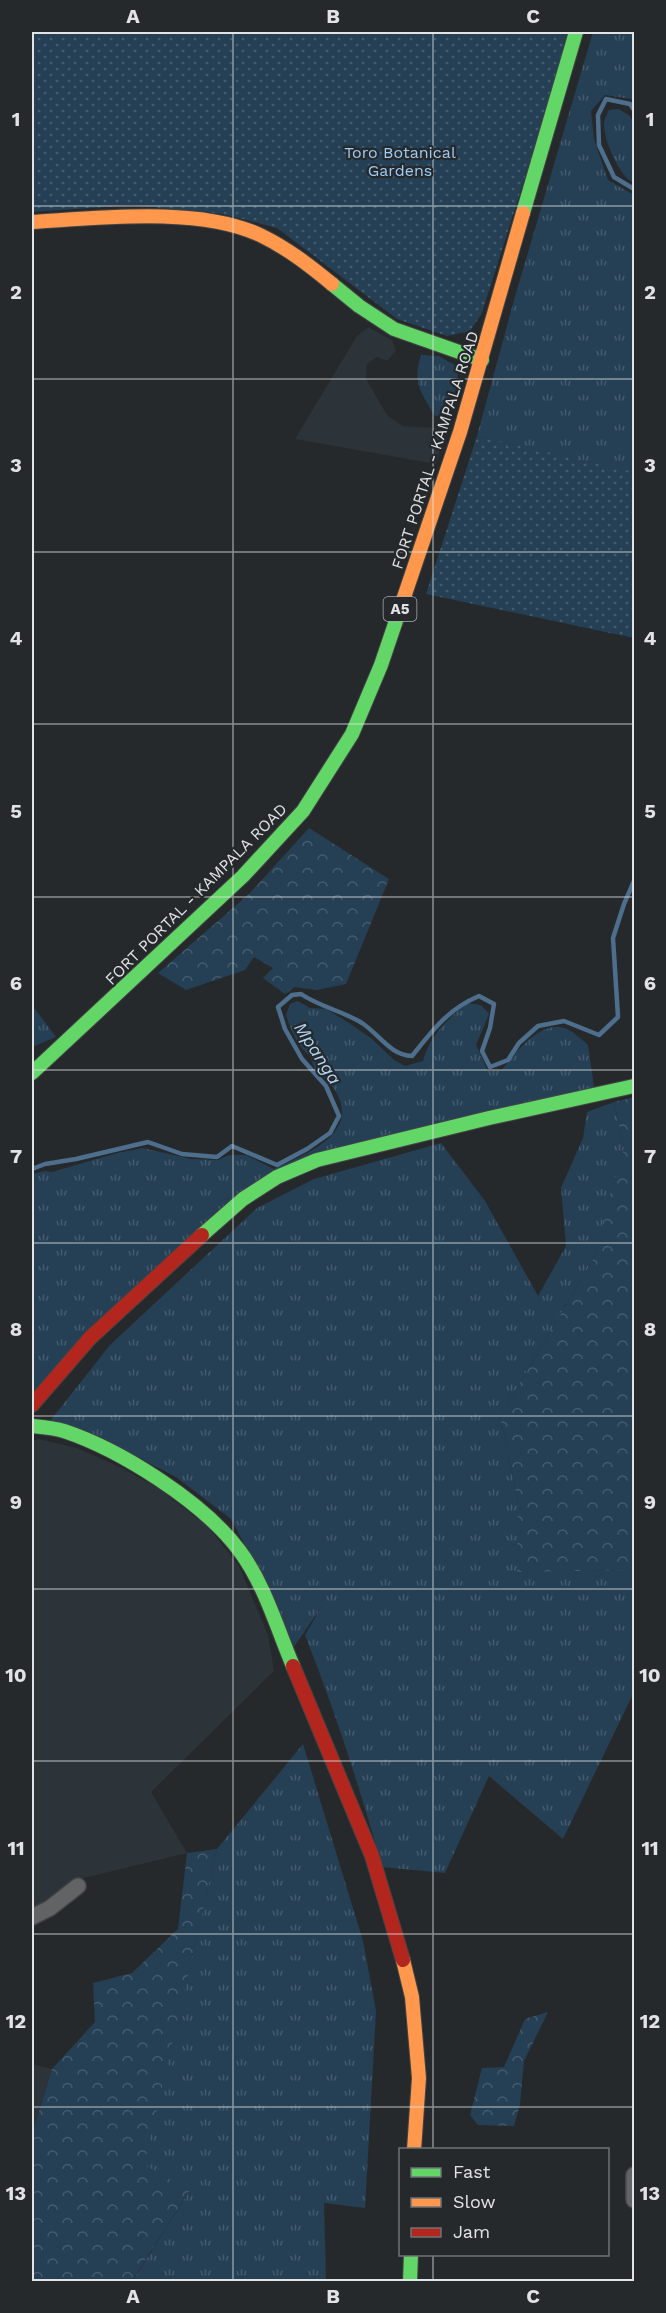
<svg xmlns="http://www.w3.org/2000/svg" width="666" height="2313" font-family="'Work Sans',sans-serif">
	<style>
		.built { fill: #2c3339 }
		.grass { fill: url(#grass-tufts) }
		.forest { fill: url(#forest-crowns) }
		.garden { fill: url(#garden-dots) }
		.lines { fill: none; stroke-linecap: round; stroke-linejoin: round }
		.stream { stroke: #4d6e8c; stroke-width: 4.5 }
		.street-casing { stroke: #424445; stroke-width: 18 }
		.fast-casing { stroke: #424445; stroke-width: 16 }
		.slow-casing { stroke: #424445; stroke-width: 16 }
		.jam-casing { stroke: #424445; stroke-width: 16 }
		.street { stroke: #616364; stroke-width: 15 }
		.fast { stroke: #63d668; stroke-width: 14 }
		.slow { stroke: #ff974d; stroke-width: 14 }
		.jam { stroke: #b3261e; stroke-width: 14 }
		.grid { fill: none; stroke: #e1e3e5; stroke-width: 1.5; stroke-opacity: 0.55 }
		.labels { text-anchor: middle; dominant-baseline: central; stroke-width: 4.5; stroke-linejoin: round; paint-order: stroke }
		.shield { fill: #25292c; stroke: #a9abae; stroke-width: 1.5 }
		.shield-label { font-size: 15px; font-weight: bold; fill: #e1e3e5 }
		.park-label { font-size: 16px; fill: #9eccf6; stroke: #25292c }
		.street-label { font-size: 16px; fill: #e1e3e5; stroke: #25292c }
		.water-label { font-size: 18px; font-style: italic; fill: #b2d5f4; stroke: #25292c }
		.neatline { fill: none; stroke: #e1e3e5; stroke-width: 2 }
		.grid-label { font-size: 20px; text-anchor: middle; font-weight: bold; fill: #e1e3e5 }
	</style>
	<defs>
		<pattern id="grass-tufts" width="24" height="20" patternUnits="userSpaceOnUse" patternTransform="scale(1.5)"><rect width="24" height="20" fill="#253f55"/><path d="M3 7l-1-3M5 7V3M7 7l1-3M15 17l-1-3M17 17v-4M19 17l1-3" fill="none" stroke="#445b6d"/></pattern>
		<pattern id="forest-crowns" width="20" height="18" patternUnits="userSpaceOnUse" patternTransform="scale(1.5)"><rect width="20" height="18" fill="#253f55"/><path d="M2 6a3 3 0 1 1 6 0M12 15a3 3 0 1 1 6 0" fill="none" stroke="#445b6d"/></pattern>
		<pattern id="garden-dots" width="8" height="8" patternUnits="userSpaceOnUse" patternTransform="scale(1.5)"><rect width="8" height="8" fill="#253f55"/><path d="M2 2h.1M6 6h.1" fill="none" stroke="#445b6d" stroke-width="1.8" stroke-linecap="round"/></pattern>
	</defs>
	<rect width="100%" height="100%" fill="#26292b"/>
	<path class="built" d="M368 327 392 340 396 351 387 361 377 357 367 364 366 379 387 415 403 426 436 428 442 444 436 464 295 439 357 336Z
		M38 1439 77 1448 120 1467 158 1488 208 1527 239 1566 268 1635 274 1671 151 1792 187 1853 80 1879 49 1903 32 1911V1441Z
		M32 2064 52 2069 32 2134Z"/>
	<path class="grass" d="M593 32H634V104L631 99 605 95 591 111 594 139 608 180 634 195V473L477 436 514 300Z
		M619 109 630 116 634 124V183C619 176 604 141 604 124 604 120 607 114 609 110Z
		M421 355 439 356 458 367 457 387 442 415 435 416C421 392 412 383 421 355Z
		M298 1001 310 1008 326 1009 346 1021 372 1039 394 1060 405 1066 423 1061C430 1035 447 1020 467 1003L481 1005 489 1014 476 1045 488 1071 502 1070C516 1052 543 1016 569 1030 576 1034 582 1040 588 1045L594 1087 378 1140 244 1201 32 1397V1174L45 1171 52 1172 117 1153 143 1148 191 1159 218 1160 229 1155H246L274 1169C308 1153 365 1132 332 1086 323 1074 313 1073 311 1057 296 1045 292 1032 286 1015L290 1004Z
		M32 1005 56 1037 32 1047Z
		M614 1102 624 1148 594 1258 500 1416 518 1502V1571L634 1570V1692L563 1839 489 1776 445 1873 382 1867C360 1788 335 1711 305 1635L322 1606 291 1651 262 1577 231 1519 176 1477 124 1450 50 1421 110 1345 257 1208 314 1179 441 1143 485 1201 538 1296 566 1246 561 1188 583 1138 587 1112Z
		M303 1744 363 1941 376 2011 365 2208 324 2203 326 2281 132 2282 190 2190 143 2165 217 1849Z"/>
	<path class="forest" d="M309 828 389 879 346 984 317 990 295 987 285 994 263 978 273 968 254 957 245 970 186 990 158 973 249 894Z
		M634 1097V1570L517 1572 518 1502 500 1416 594 1258 608 1201 624 1148 614 1102Z
		M217 1849 144 2165 190 2190 132 2281 37 2282 32 2279V2134L52 2069 95 2022 93 1983 132 1973 178 1929 187 1853Z
		M548 2012 524 2061 520 2104 514 2126 478 2125 470 2115 482 2068 504 2067 525 2019Z"/>
	<path class="garden" d="M32 32H571L482 313 470 331 447 336 397 319 277 228 223 214 133 205 32 212Z
		M477 436 634 472V638L426 594Z"/>
	<g class="lines">
		<path class="stream" d="M634 110 630 104 606 99 598 115 599 145 614 177 634 189
			M32 1169 45 1164 76 1159 148 1142 182 1154 217 1157 232 1146 277 1165 307 1149 330 1133 339 1116 326 1086 302 1059 285 1029 278 1007 292 995 301 994C320 1007 343 1011 362 1023 380 1035 390 1055 412 1056 433 1030 448 1009 479 996L494 1004 490 1028 482 1051 490 1067 508 1060 519 1043 538 1026 564 1021 599 1035 618 1017 613 938 624 904 634 881"/>
		<g class="street-casing">
			<path id="street" d="M32 1917 50 1908 78 1886
				M634 2175V2200"/>
		</g>
		<g class="fast-casing">
			<path id="fast" d="M523 213 576 32
				M332 284 359 306 394 329 482 360
				M32 1073 243 876 303 811 352 734 381 665 401 606
				M202 1235 243 1199 277 1177 317 1160 489 1118 634 1086
				M32 1426C42 1427 54 1428 64 1431 121 1450 203 1502 239 1550 264 1583 277 1628 293 1666
				M410 2282 411 2254"/>
		</g>
		<g class="slow-casing">
			<path id="slow" d="M32 222C98 218 199 206 260 235 287 248 309 265 332 284
				M401 606 460 432 523 213
				M403 1960 412 1997 419 2078 414 2150"/>
		</g>
		<g class="jam-casing">
			<path id="jam" d="M32 1405 90 1338 202 1235
				M293 1666 372 1856 403 1960"/>
		</g>
		<use href="#street" class="street"/>
		<use href="#fast" class="fast"/>
		<use href="#slow" class="slow"/>
		<use href="#jam" class="jam"/>
	</g>
	<path class="grid" d="M233 32V2282M433 32V2150M32 206H634M32 379H634M32 552H634M32 724H634M32 897H634M32 1070H634M32 1243H634M32 1416H634M32 1589H634M32 1761H634M32 1934H634M32 2107H634M433 2254V2282"/>
	<g class="labels">
		<rect class="shield" x="383.5" y="597" width="33" height="24" rx="4.5"/>
		<g class="shield-label">
			<text x="400" y="609">A5</text>
		</g>
		<g class="park-label">
			<text x="400" y="152">Toro Botanical<tspan x="400" dy="18">Gardens</tspan></text>
		</g>
		<g class="street-label">
			<text transform="translate(435 450) rotate(-72)">FORT PORTAL - KAMPALA ROAD</text>
			<text transform="translate(196 894) rotate(-45)">FORT PORTAL - KAMPALA ROAD</text>
		</g>
		<g class="water-label">
			<text transform="translate(318 1053) rotate(57)">Mpanga</text>
		</g>
	</g>
	<rect width="666" height="2313" fill="none" stroke="#25292c" stroke-width="66"/>
	<rect x="399" y="2148" width="210" height="108" fill="#25292c" stroke="#707376" stroke-width="1.5"/>
	<rect x="411" y="2168" width="30" height="9" fill="#63d668" stroke="#707376" stroke-width="1.5"/>
	<text x="453" y="2178" font-size="18" fill="#e1e3e5">Fast</text>
	<rect x="411" y="2198" width="30" height="9" fill="#ff974d" stroke="#707376" stroke-width="1.5"/>
	<text x="453" y="2208" font-size="18" fill="#e1e3e5">Slow</text>
	<rect x="411" y="2228" width="30" height="9" fill="#b3261e" stroke="#707376" stroke-width="1.5"/>
	<text x="453" y="2238" font-size="18" fill="#e1e3e5">Jam</text>
	<rect x="33" y="33" width="600" height="2247" class="neatline"/>
	<g class="grid-label">
		<text x="133" y="23">A</text>
		<text x="333" y="23">B</text>
		<text x="533" y="23">C</text>
		<text x="16" y="126">1</text>
		<text x="650" y="126">1</text>
		<text x="16" y="299">2</text>
		<text x="650" y="299">2</text>
		<text x="16" y="472">3</text>
		<text x="650" y="472">3</text>
		<text x="16" y="645">4</text>
		<text x="650" y="645">4</text>
		<text x="16" y="818">5</text>
		<text x="650" y="818">5</text>
		<text x="16" y="990">6</text>
		<text x="650" y="990">6</text>
		<text x="16" y="1163">7</text>
		<text x="650" y="1163">7</text>
		<text x="16" y="1336">8</text>
		<text x="650" y="1336">8</text>
		<text x="16" y="1509">9</text>
		<text x="650" y="1509">9</text>
		<text x="16" y="1682">10</text>
		<text x="650" y="1682">10</text>
		<text x="16" y="1855">11</text>
		<text x="650" y="1855">11</text>
		<text x="16" y="2028">12</text>
		<text x="650" y="2028">12</text>
		<text x="16" y="2200">13</text>
		<text x="650" y="2200">13</text>
		<text x="133" y="2303">A</text>
		<text x="333" y="2303">B</text>
		<text x="533" y="2303">C</text>
	</g>
</svg>
